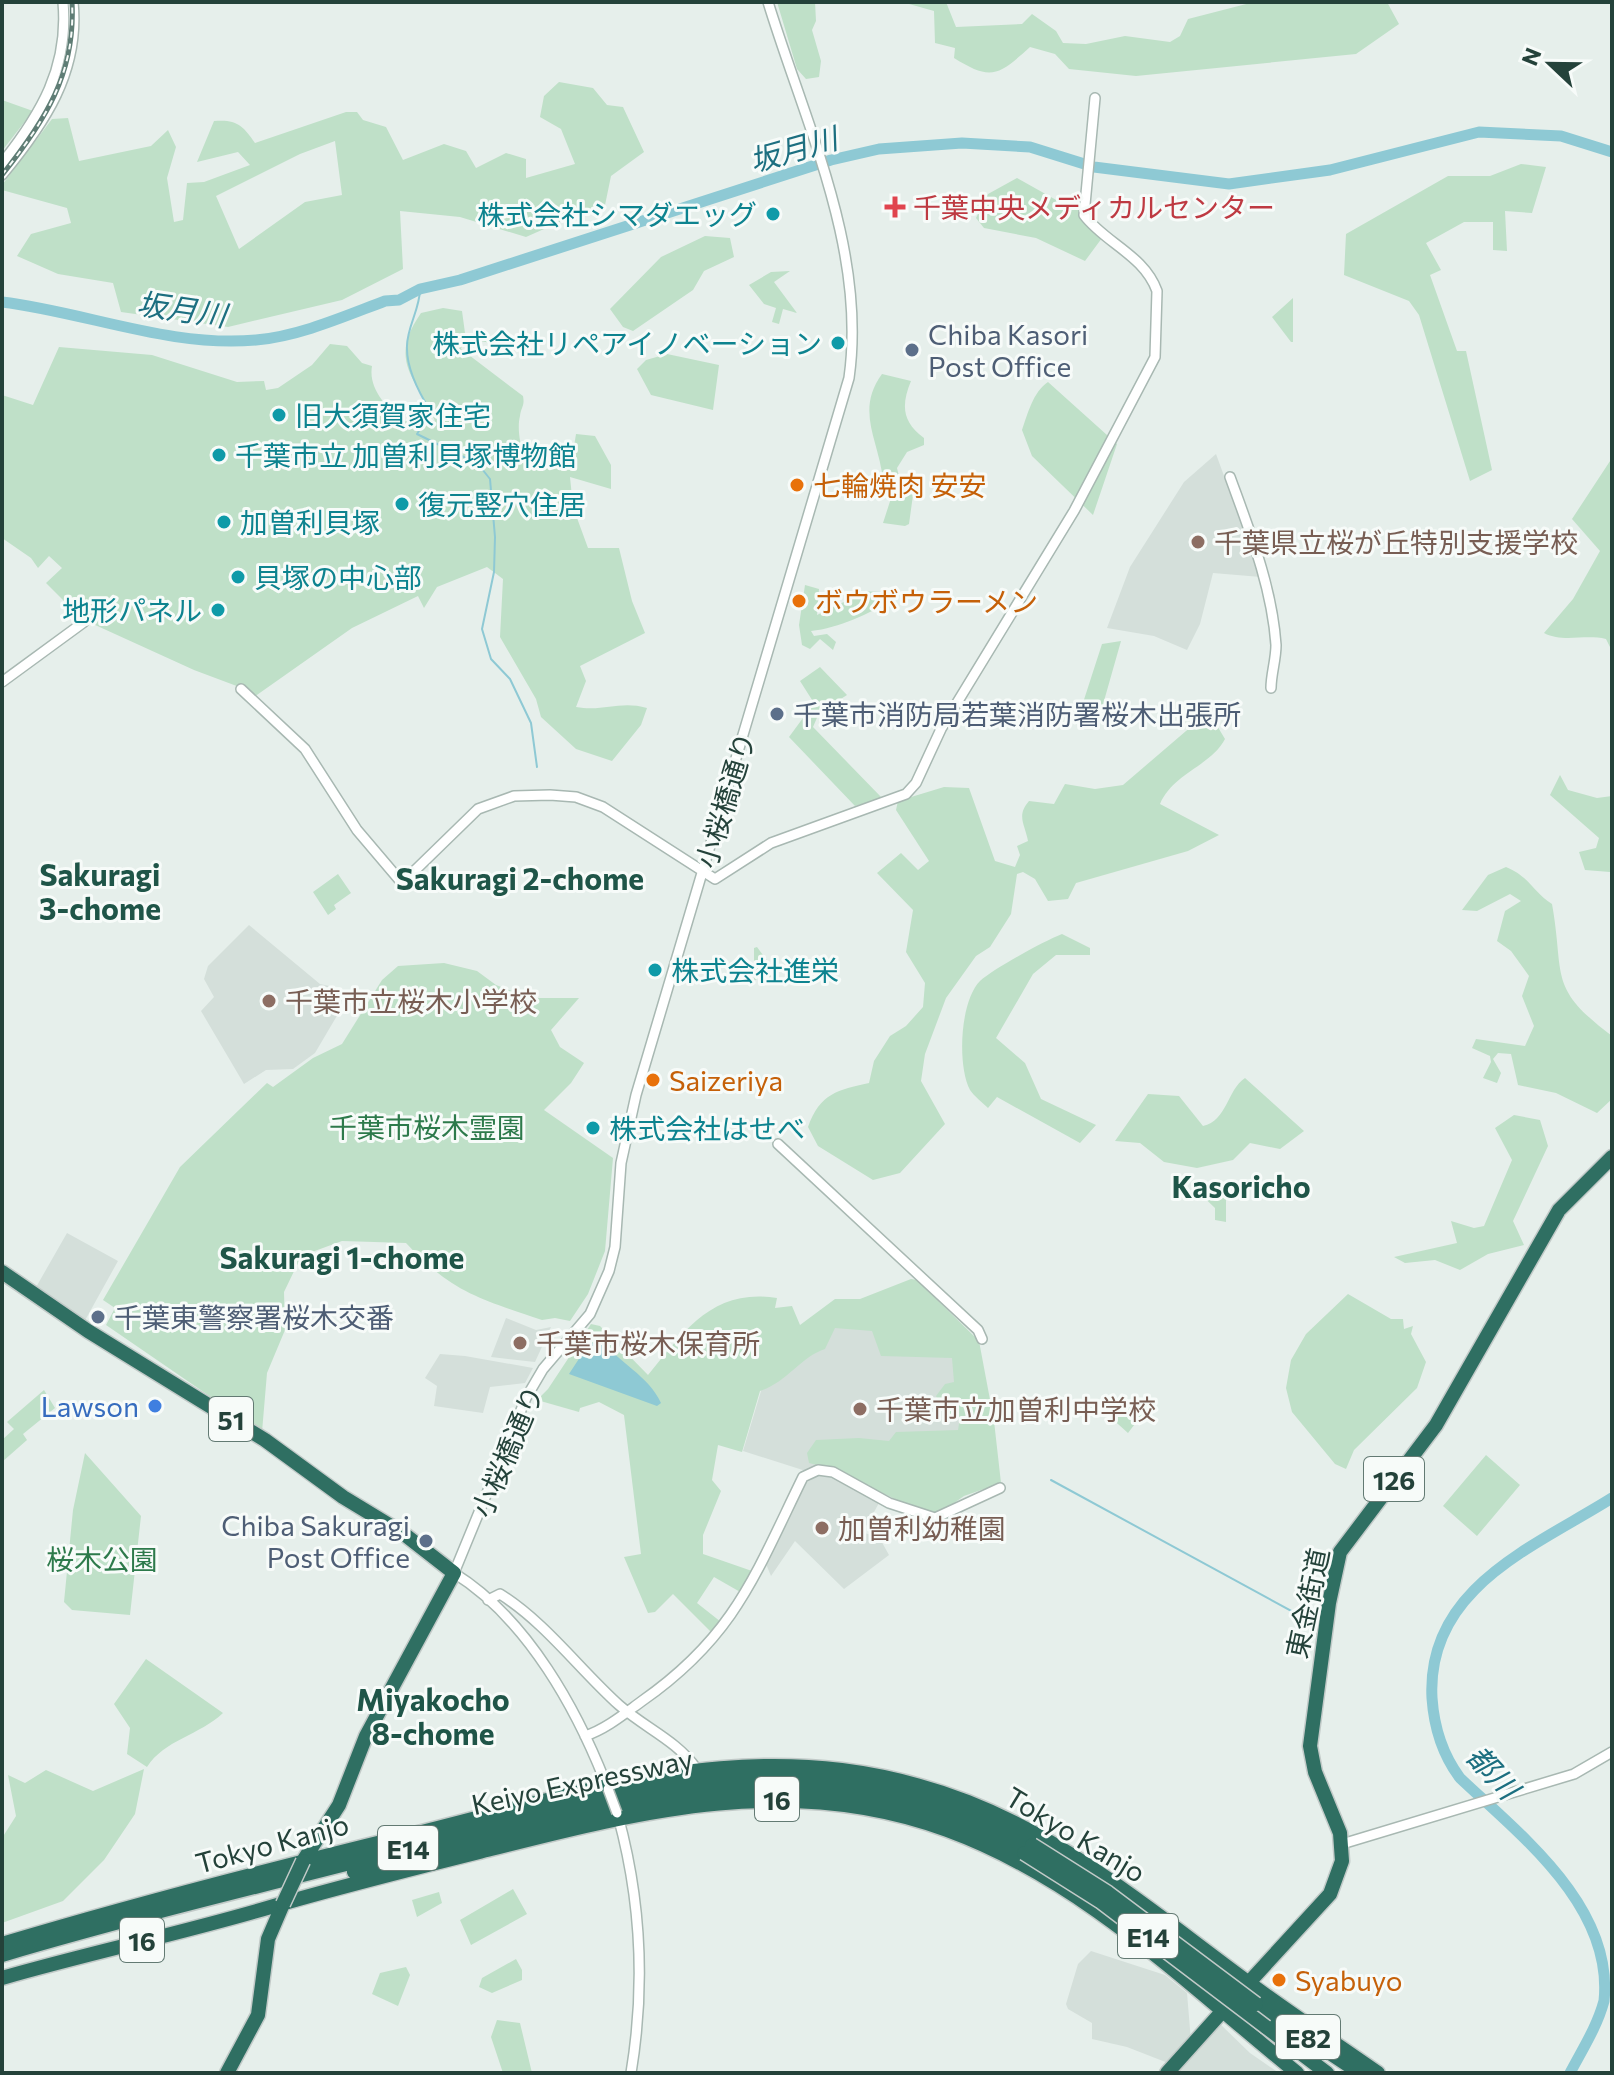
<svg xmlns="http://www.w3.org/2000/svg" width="1614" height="2075" font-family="Commissioner,'Noto Sans JP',sans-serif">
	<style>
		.built { fill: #d4dfda }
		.green { fill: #bfe0c8; fill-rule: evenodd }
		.water { fill: #8ec9d4 }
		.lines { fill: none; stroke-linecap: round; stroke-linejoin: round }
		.stream { stroke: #8ec9d4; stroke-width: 2 }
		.river { stroke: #8ec9d4; stroke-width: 11 }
		.minor-casing { stroke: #a8b8b2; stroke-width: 12 }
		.highway-casing { stroke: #c2cac8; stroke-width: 17 }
		.minor { stroke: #fff; stroke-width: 9 }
		.highway { stroke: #2f6f62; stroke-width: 14 }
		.rail-casing { stroke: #5f7d75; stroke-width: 5 }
		.rail { stroke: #f7fbf9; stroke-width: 2; stroke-dasharray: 6; stroke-linecap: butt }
		.minor-bridge-casing { stroke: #a8b8b2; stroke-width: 12; stroke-linecap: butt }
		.highway-bridge-casing { stroke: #c2cac8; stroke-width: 17; stroke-linecap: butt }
		.minor-bridge { stroke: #fff; stroke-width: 9 }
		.highway-bridge { stroke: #2f6f62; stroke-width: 14 }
		.health-dot { fill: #e0444e; stroke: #f7fbf9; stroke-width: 3 }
		.culture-dot { fill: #0f9aa8; stroke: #f7fbf9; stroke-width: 3 }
		.service-dot { fill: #5c6f8a; stroke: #f7fbf9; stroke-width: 3 }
		.food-dot { fill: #e8710a; stroke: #f7fbf9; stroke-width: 3 }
		.education-dot { fill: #8d6e63; stroke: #f7fbf9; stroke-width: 3 }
		.shop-dot { fill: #3f7fe0; stroke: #f7fbf9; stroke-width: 3 }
		.labels { text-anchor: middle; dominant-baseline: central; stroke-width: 6; stroke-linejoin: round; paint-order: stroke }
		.shield { fill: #f7fbf9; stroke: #637a73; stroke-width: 2 }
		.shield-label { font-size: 26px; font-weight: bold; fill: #24423a }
		.health-label { font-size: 28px; fill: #be3a42; stroke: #f7fbf9; text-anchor: start }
		.culture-label { font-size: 28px; fill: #0d838f; stroke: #f7fbf9; text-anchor: start }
		.service-label { font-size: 28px; fill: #4e5e75; stroke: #f7fbf9; text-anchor: start }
		.food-label { font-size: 28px; fill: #c56008; stroke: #f7fbf9; text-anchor: start }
		.education-label { font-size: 28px; fill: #785e54; stroke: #f7fbf9; text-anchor: start }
		.street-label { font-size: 28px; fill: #24423a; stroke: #f7fbf9 }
		.park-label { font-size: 28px; fill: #2d7a4b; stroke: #f7fbf9 }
		.shop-label { font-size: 28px; fill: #366cbe; stroke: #f7fbf9; text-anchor: end }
		.water-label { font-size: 30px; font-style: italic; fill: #1c6f80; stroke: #f7fbf9 }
		.neighbourhood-label { font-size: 30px; font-weight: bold; fill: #1f5548; stroke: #f7fbf9 }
	</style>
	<rect width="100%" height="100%" fill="#e6efeb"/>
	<path class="built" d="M1216 454 1261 577 1213 573 1200 624 1187 650 1154 636 1107 628 1130 567 1184 482Z
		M249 925 320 984 329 986 333 992 326 997 338 1014 315 1053 293 1069 266 1070 244 1084 201 1011 214 997 204 979 208 966Z
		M67 1233 118 1261 83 1324 35 1289Z
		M506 1318 536 1330 551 1327 535 1362 491 1357Z
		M838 1322 961 1348 964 1442 809 1472 743 1451 764 1381Z
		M440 1354 465 1356 533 1368 525 1383 490 1387 483 1413 434 1406 437 1386 425 1378Z
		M822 1472 847 1481 880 1501 867 1525 857 1531 879 1537 889 1555 844 1589 795 1541 771 1576 766 1564 803 1485Z
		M1091 1951 1165 1975 1187 1993 1191 2041 1168 2063 1127 2047 1092 2039V2023L1068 2009 1066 2004 1078 1964Z
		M1219 2023 1250 2053 1279 2073H1182L1178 2069Z"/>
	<path class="green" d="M777 2H815L816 21 812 30 821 61 819 77 806 79 797 69Z
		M902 2H946L956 27 1022 24 1032 14 1056 31 1063 43 1086 44 1125 36 1170 42 1180 36 1188 19 1254 2H1387L1399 24 1356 54 1136 76 1069 69 1055 54 1030 47C998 76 991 81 954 58L955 48 935 43 934 11Z
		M559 82 593 88 607 105 623 107 644 152 611 176 604 210 571 217 526 237 460 217 400 211 403 269 342 300 228 327 121 312 113 283 58 274 17 256 31 234 71 223 67 208 2 190V185L52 119 68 118 79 161 151 146 168 130 176 147 167 178 174 222 183 220 187 183 204 182 250 165 238 152 197 162 214 121C236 119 243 125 255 143L346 112H357L363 120 386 127 403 160 444 144 466 151 476 168 506 153 526 159V178L575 164 561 129 540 117 544 96ZM335 141 342 195 305 202 239 249 216 196 300 154Z
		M2 100 33 111 2 151Z
		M1521 164 1546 167 1532 213 1505 211 1507 251 1493 250V222H1464L1426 243 1441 270 1430 275 1457 351H1466L1492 470 1470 481 1419 315 1409 301 1344 275 1346 234 1448 176H1490Z
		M1017 178 1058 201 1073 202 1102 238 1085 261 1036 238 984 228 976 218 988 194Z
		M705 236 730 238 734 257 704 271 693 290 633 331 623 327 610 309 661 257Z
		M790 271 774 282 797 313 783 309 779 324 772 322 776 308 764 304 749 285 771 272Z
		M1293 298V342H1291L1272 317Z
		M443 308 462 311 465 333 483 336 491 343 464 338 461 349 523 396C525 406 521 407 520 416 517 428 520 444 524 456L571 465 576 434 595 436 611 465V489L570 477 573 507 588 548H619L632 601 645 633 580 666 586 681 576 707C604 712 620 700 647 708L641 725 612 761 576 749 541 717 536 699 500 637 503 579 487 567 437 587 424 608 418 596 352 628 254 697 242 688 194 670 82 619 46 583 62 568 49 556 38 568 31 558 2 538V395L33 405 59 347 152 355 237 382 264 381 266 390 278 388 312 365 330 344 347 346 362 363 372 366C368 389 387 406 401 423L418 416 435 421C417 378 387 362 421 313Z
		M667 354 719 365 713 410 651 395 637 369 646 360Z
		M882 374 911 381C901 405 902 422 924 438V445L907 452 897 468 901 485H890L883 480C879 440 855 411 882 374Z
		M1048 382 1117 444 1093 515 1032 456 1022 430C1028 413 1033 392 1048 382Z
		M1612 458V651L1606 639C1584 634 1563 643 1544 633L1573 599 1600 551 1572 519Z
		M894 489 913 495 909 524 905 526 883 523Z
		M805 585 819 589 817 615 852 598 857 591 883 592 893 599C869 614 839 628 811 631L814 636 827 634 836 642 833 650 820 639 810 649 802 645 799 625Z
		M1121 641 1102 708 1093 719 1080 712 1102 644Z
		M820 667 847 695 819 713 813 727 882 798 855 806 789 737 814 703 800 681Z
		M1200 719H1213L1225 739C1211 766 1173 773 1160 804L1219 835 1188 851 1076 883 1068 899 1048 901 1035 879 1023 872 1017 874 1011 914 990 947 976 956 946 998 925 1054 921 1081 945 1124 900 1173 873 1180 818 1146 808 1127C820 1093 838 1090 869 1083L874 1061 890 1036 906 1026 923 1007 925 983 906 952 913 910 877 873 901 853 918 870 929 861 896 810 898 801 944 787 969 788 995 861 1015 867 1020 855 1017 846 1028 841C1025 824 1016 816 1029 801L1054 804 1065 784 1095 789 1123 785Z
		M1560 775 1568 790 1597 798 1612 796V877L1610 872 1585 870 1579 852 1596 848 1599 838 1550 795Z
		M1506 867C1530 877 1532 891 1552 904 1565 977 1547 987 1612 1036V1099L1597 1113 1556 1093 1518 1085 1511 1054 1498 1053 1493 1059 1501 1073 1497 1083 1483 1078 1491 1062 1490 1056 1472 1048 1476 1039 1525 1046 1534 1026 1522 996 1529 976 1511 951 1497 941 1505 911 1521 901 1510 894 1477 911 1462 910 1488 875Z
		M338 874 351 893 334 905 336 909 328 915 313 892Z
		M1062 934 1090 948V955H1056L1033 974 996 1038 1025 1063 1041 1099 1096 1125 1080 1143 997 1097 988 1108C983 1103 974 1096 970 1090 957 1065 960 1001 980 981 993 969 1044 941 1062 934Z
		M757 947 777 974 770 979 765 973 754 981V948Z
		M444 963 477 971 496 985 531 998H579L551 1030 560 1047 584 1063 571 1083 544 1110 613 1158 605 1251 588 1294 570 1321 555 1318 542 1320C481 1299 452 1293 406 1243L342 1241 312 1252 297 1265 284 1292 285 1330 267 1373 262 1432 106 1325 115 1308 103 1300 180 1167 267 1083 273 1087 313 1058 342 1044 382 980 398 966Z
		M1245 1078 1304 1131 1280 1149 1250 1143 1233 1160 1197 1168 1164 1162 1140 1143 1115 1141 1148 1094 1179 1096 1203 1126C1227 1121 1227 1090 1245 1078Z
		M1514 1115 1540 1120 1548 1146 1513 1221 1524 1245 1488 1254 1460 1270 1435 1260 1405 1263 1394 1257 1457 1243 1451 1221 1474 1228 1484 1226 1512 1160 1495 1128Z
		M1201 1184 1226 1196V1222L1215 1220V1208L1193 1187Z
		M911 1279 917 1280 979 1341 994 1421 1001 1483 964 1496 940 1513 926 1514 833 1469 809 1463 807 1453 816 1440 859 1438 889 1441 896 1432 958 1430 960 1418 945 1414 936 1396 945 1384 954 1382 952 1358 881 1356 872 1331 835 1328 825 1349C802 1356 786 1383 760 1391L742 1452 718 1445 712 1480 721 1491 703 1535V1554L752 1571 742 1593 714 1577 697 1603 721 1622 711 1632 673 1594 655 1612 648 1613 624 1557 641 1554 624 1415 599 1402 580 1408 579 1412 537 1400 548 1389 591 1324 600 1326 648 1375C685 1330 713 1288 777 1298L775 1308 792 1306 800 1325 835 1299H860Z
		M1348 1294 1391 1319H1403L1404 1329 1413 1326 1411 1334 1426 1362 1417 1388 1354 1450 1346 1469 1335 1464 1292 1412 1286 1388 1291 1360 1306 1334Z
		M44 1390 55 1408 23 1434 27 1440 2 1462V1440L14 1429 7 1422Z
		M1126 1397 1141 1416 1128 1433 1109 1416Z
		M85 1453 141 1516 130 1615 72 1610 64 1602 73 1510Z
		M1486 1455 1520 1485 1477 1536 1443 1506Z
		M146 1659 223 1713C200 1735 164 1740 147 1767L127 1754 130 1728 114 1704Z
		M144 1769 135 1814 104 1860 63 1901 2 1923V1838L16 1816 8 1775 25 1783 46 1770 93 1791Z
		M513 1889 527 1914 471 1945 460 1920Z
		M439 1892 442 1903 417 1917 412 1900Z
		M516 1959 522 1970V1980L492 1993 479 1987 482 1978Z
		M406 1967 410 1975 398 2006 372 1994 380 1973Z
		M497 2020 520 2023 532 2073H503L491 2037Z"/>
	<path class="water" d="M599 1338C618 1362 649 1376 661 1403L657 1406 569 1374 586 1348Z"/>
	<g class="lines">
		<path class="stream" d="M420 289C420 309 407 327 407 346 406 369 419 393 431 412L417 434 478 464 490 479 495 537 494 572 482 629 491 659 510 679 531 723 537 767
			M1051 1480 1319 1626"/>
		<path class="river" d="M2 302C85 312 171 348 256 340 300 336 345 316 385 301L399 300 420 289 460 280 831 160 879 149 962 143 1030 147 1094 167 1229 184 1330 170 1479 132 1561 136 1612 152
			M1570 2073C1582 2050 1597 2027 1604 2001 1614 1906 1519 1834 1460 1778 1442 1754 1434 1727 1432 1698 1426 1588 1534 1547 1612 1498"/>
		<g class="minor-casing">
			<path id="minor" d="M2 163C41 114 69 67 63 2
				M2 175C44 124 80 72 73 2
				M1230 477C1250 532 1272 587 1276 645 1276 660 1271 674 1271 688
				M2 682 84 622
				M241 689 305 749 357 830 402 883 478 809 514 796 550 795 576 797 603 807 715 879 771 843 906 794 916 783 941 729 1074 511 1155 357 1157 291C1144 255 1105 243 1084 215L1095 98
				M778 1144 978 1330 982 1339
				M488 1600 500 1594C546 1623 579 1669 619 1705 645 1728 676 1740 696 1768
				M585 1736C606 1729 624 1714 642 1701 735 1636 755 1575 803 1477L818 1470 833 1472 889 1503 935 1518 1000 1488
				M608 1789C578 1711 528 1619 454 1573L526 1398 543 1369 590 1314 609 1271 615 1247 621 1163 636 1095 849 378C867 250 805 123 768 2
				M618 1816C641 1900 645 1988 631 2073
				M1342 1844 1574 1774 1612 1752"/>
		</g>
		<g class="highway-casing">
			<path id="highway" d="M2 1272 88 1331 265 1440 343 1497 404 1534 454 1573 366 1736 339 1805 303 1861
				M354 1872C593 1815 788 1730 1024 1853
				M2 1944C135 1904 271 1869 406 1836 601 1788 768 1725 968 1802 1073 1843 1159 1917 1249 1983 1291 2014 1335 2043 1378 2073
				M2 1955C127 1918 255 1887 382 1855 618 1795 798 1722 1032 1845
				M2 1978C92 1952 184 1933 274 1906 346 1885 419 1867 491 1849 645 1810 792 1773 947 1830 1084 1880 1186 1983 1297 2073
				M1242 1990 1330 1894 1342 1861 1340 1833 1315 1772 1310 1746 1329 1603 1340 1552 1436 1425 1559 1210 1612 1157
				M1256 2004 1360 2073
				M1266 2027 1327 2073
				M227 2073 258 2015 268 1939 283 1904
				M1167 2073 1228 2005"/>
		</g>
		<use href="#minor" class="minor"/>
		<use href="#highway" class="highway"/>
		<g class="rail-casing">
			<path id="rail" d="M2 175C45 121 76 73 72 2"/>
		</g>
		<use href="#rail" class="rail"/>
		<g class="minor-bridge-casing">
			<path id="minor-bridge" d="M608 1789 617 1813"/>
		</g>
		<g class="highway-bridge-casing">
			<path id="highway-bridge" d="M1032 1845 1108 1893 1256 2004
				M1024 1853 1100 1901 1266 2027
				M283 1904 303 1861"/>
		</g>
		<use href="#minor-bridge" class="minor-bridge"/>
		<use href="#highway-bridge" class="highway-bridge"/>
	</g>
	<path class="health-dot" d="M891 195h8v8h8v8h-8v8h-8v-8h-8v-8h8z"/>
	<g class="culture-dot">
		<circle cx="773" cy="214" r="8"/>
		<circle cx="838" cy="343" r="8"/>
		<circle cx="279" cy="415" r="8"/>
		<circle cx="219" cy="455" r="8"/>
		<circle cx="402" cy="504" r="8"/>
		<circle cx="224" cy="522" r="8"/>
		<circle cx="238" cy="577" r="8"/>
		<circle cx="218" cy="610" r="8"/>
		<circle cx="655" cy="970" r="8"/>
		<circle cx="593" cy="1128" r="8"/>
	</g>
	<g class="service-dot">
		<circle cx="912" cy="350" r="8"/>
		<circle cx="777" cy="714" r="8"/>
		<circle cx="98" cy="1317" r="8"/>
		<circle cx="426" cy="1541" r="8"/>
	</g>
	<g class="food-dot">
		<circle cx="797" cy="485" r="8"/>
		<circle cx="799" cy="601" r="8"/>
		<circle cx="653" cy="1080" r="8"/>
		<circle cx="1279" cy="1980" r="8"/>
	</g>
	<g class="education-dot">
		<circle cx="1198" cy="542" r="8"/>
		<circle cx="269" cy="1001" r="8"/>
		<circle cx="520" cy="1343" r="8"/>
		<circle cx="860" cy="1409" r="8"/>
		<circle cx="822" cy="1528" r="8"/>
	</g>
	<circle class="shop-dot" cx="155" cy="1406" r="8"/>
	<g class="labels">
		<g class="shield">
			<rect x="209" y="1397" width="44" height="44" rx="6"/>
			<rect x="1364" y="1457" width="60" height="44" rx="6"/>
			<rect x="755" y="1777" width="44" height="44" rx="6"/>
			<rect x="378" y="1826" width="60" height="44" rx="6"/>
			<rect x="1118" y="1914" width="60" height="44" rx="6"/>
			<rect x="120" y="1918" width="44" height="44" rx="6"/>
			<rect x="1276" y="2015" width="64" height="44" rx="6"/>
		</g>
		<g class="shield-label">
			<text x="231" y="1419">51</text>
			<text x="1394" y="1479">126</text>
			<text x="777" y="1799">16</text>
			<text x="408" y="1848">E14</text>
			<text x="1148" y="1936">E14</text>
			<text x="142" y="1940">16</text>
			<text x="1308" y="2037">E82</text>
		</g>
		<g class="health-label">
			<text x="913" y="207">千葉中央メディカルセンター</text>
		</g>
		<g class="culture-label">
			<text x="757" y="214" text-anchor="end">株式会社シマダエッグ</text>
			<text x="822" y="343" text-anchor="end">株式会社リペアイノベーション</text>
			<text x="295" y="415">旧大須賀家住宅</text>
			<text x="235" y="455">千葉市立 加曽利貝塚博物館</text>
			<text x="418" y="504">復元竪穴住居</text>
			<text x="240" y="522">加曽利貝塚</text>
			<text x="254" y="577">貝塚の中心部</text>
			<text x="202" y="610" text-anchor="end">地形パネル</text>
			<text x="671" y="970">株式会社進栄</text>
			<text x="609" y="1128">株式会社はせべ</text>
		</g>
		<g class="service-label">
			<text x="928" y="334">Chiba Kasori<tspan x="928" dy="32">Post Office</tspan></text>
			<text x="793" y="714">千葉市消防局若葉消防署桜木出張所</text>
			<text x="114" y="1317">千葉東警察署桜木交番</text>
			<text x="410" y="1525" text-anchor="end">Chiba Sakuragi<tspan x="410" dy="32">Post Office</tspan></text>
		</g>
		<g class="food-label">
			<text x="813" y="485">七輪焼肉 安安</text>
			<text x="815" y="601">ボウボウラーメン</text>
			<text x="669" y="1080">Saizeriya</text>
			<text x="1295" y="1980">Syabuyo</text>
		</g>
		<g class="education-label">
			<text x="1214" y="542">千葉県立桜が丘特別支援学校</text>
			<text x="285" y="1001">千葉市立桜木小学校</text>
			<text x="536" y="1343">千葉市桜木保育所</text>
			<text x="876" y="1409">千葉市立加曽利中学校</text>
			<text x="838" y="1528">加曽利幼稚園</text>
		</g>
		<g class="street-label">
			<text transform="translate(725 800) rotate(-73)">小桜橋通り</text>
			<text transform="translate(507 1451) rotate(-67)">小桜橋通り</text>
			<text transform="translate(1307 1603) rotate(-78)">東金街道</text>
			<text transform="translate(582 1781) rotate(-12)">Keiyo Expressway</text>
			<text transform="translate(1076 1834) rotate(31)">Tokyo Kanjo</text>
			<text transform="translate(272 1843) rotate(-15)">Tokyo Kanjo</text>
		</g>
		<g class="park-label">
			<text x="427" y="1127">千葉市桜木霊園</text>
			<text x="102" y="1559">桜木公園</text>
		</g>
		<g class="shop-label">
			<text x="139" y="1406">Lawson</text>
		</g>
		<g class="water-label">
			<text transform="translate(793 148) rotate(-16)">坂月川</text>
			<text transform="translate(182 308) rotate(8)">坂月川</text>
			<text transform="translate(1494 1771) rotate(47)">都川</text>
		</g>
		<g class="neighbourhood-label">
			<text x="100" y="873">Sakuragi<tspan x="100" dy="34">3-chome</tspan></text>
			<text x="520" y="877">Sakuragi 2-chome</text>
			<text x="1241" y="1185">Kasoricho</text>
			<text x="342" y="1256">Sakuragi 1-chome</text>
			<text x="433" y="1698">Miyakocho<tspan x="433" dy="34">8-chome</tspan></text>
		</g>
	</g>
	<rect width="1614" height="2075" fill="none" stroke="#24423a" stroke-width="8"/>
	<g transform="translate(1550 64) rotate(292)" stroke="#f7fbf9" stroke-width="6" paint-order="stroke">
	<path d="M0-6L14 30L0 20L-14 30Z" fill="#24423a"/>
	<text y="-12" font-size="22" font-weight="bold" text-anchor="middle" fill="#24423a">N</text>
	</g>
</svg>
